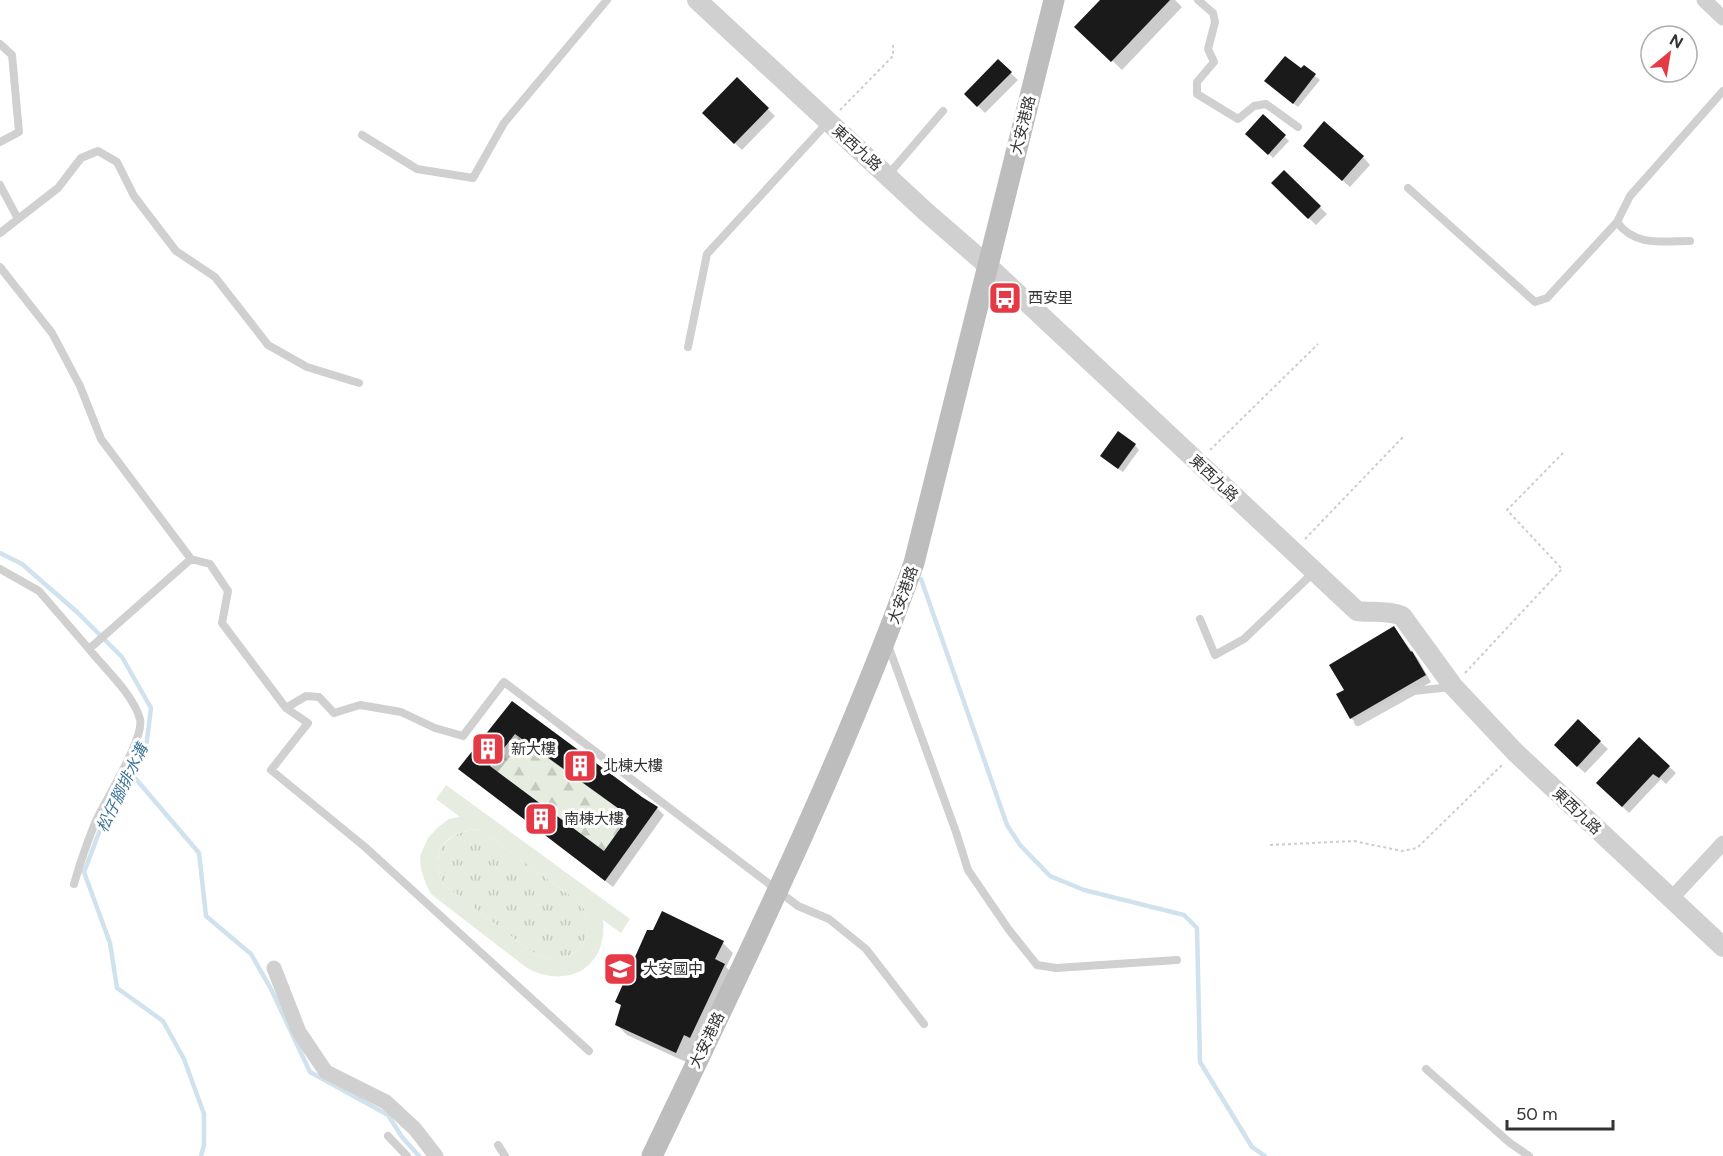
<svg xmlns="http://www.w3.org/2000/svg" width="1723" height="1156" font-family="Figtree,'Noto Sans TC',sans-serif">
	<style>
		.grass { fill: url(#grass-tufts) }
		.forest { fill: url(#forest-firs) }
		.pitch { fill: #e6ecdf; fill-rule: evenodd }
		.shadow { fill: #0003; fill-rule: evenodd }
		.lines { fill: none; stroke-linecap: round; stroke-linejoin: round }
		.stream { stroke: #cfe2ee; stroke-width: 4.5 }
		.building { fill: #1a1a1a; fill-rule: evenodd }
		.path { stroke: #cdcdcd; stroke-width: 2; stroke-dasharray: 3 3; stroke-linecap: butt }
		.service { stroke: #d0d0d0; stroke-width: 8 }
		.minor { stroke: #d0d0d0; stroke-width: 15 }
		.tertiary { stroke: #d0d0d0; stroke-width: 20 }
		.secondary { stroke: #bdbdbd; stroke-width: 21 }
		.labels { text-anchor: middle; dominant-baseline: central; stroke-width: 6; stroke-linejoin: round; paint-order: stroke }
		.street-label { font-size: 15px; fill: #333; stroke: #fff }
		.poi-label { font-size: 15px; fill: #333; stroke: #fff; text-anchor: start }
		.water-label { font-size: 16px; font-style: italic; fill: #3f7597; stroke: #fff }
	</style>
	<defs>
		<pattern id="grass-tufts" width="24" height="20" patternUnits="userSpaceOnUse" patternTransform="scale(1.5)"><rect width="24" height="20" fill="#e6ecdf"/><path d="M3 7l-1-3M5 7V3M7 7l1-3M15 17l-1-3M17 17v-4M19 17l1-3" fill="none" stroke="#c6cbc0"/></pattern>
		<pattern id="forest-firs" width="22" height="20" patternUnits="userSpaceOnUse" patternTransform="scale(1.5)"><rect width="22" height="20" fill="#e6ecdf"/><path d="M5 1l3.5 6h-7zM16 11l3.5 6h-7z" fill="#c6cbc0"/></pattern>
	</defs>
	<rect width="100%" height="100%" fill="#fff"/>
	<path class="grass" d="M475 829 483 832 582 904 588 919V929L582 947 571 955 561 959H551L539 956 529 950 443 884C430 854 443 834 475 829Z"/>
	<path class="forest" d="M516 734 629 816 604 851 493 768 491 765Z"/>
	<path class="pitch" d="M446 785 630 919 621 933 603 920C608 967 568 990 527 968L431 894 426 884 421 870 420 856 428 838 438 827 449 819 460 817 436 799ZM475 829 483 832 582 904 588 919V929L582 947 571 955 561 959H551L539 956 529 950 443 884C430 854 443 833 475 829Z"/>
	<path class="shadow" d="M1102 0H1175L1182 7 1122 70 1077 27Z
		M998 61 1018 80 985 113 966 94Z
		M1304 67 1320 80 1298 107 1271 86 1302 71Z
		M737 79 775 116 742 150 704 113Z
		M1263 116 1289 141 1273 158 1247 133Z
		M1312 153 1363 157 1370 165 1350 187Z
		M1284 172 1327 214 1316 225 1273 183Z
		M1135 445 1139 450 1123 472 1107 461Z
		M1394 628 1418 659 1431 682 1357 724 1351 718 1346 690Z
		M513 703 657 808 664 815 613 887 460 769ZM523 740 630 817 604 853 497 773Z
		M1578 721 1608 749 1585 773 1563 753Z
		M1639 739 1676 773 1666 784 1661 779 1629 813 1598 783Z
		M723 943 733 953 726 967 734 975 686 1062 627 1035 617 1025 623 1007 617 1001Z"/>
	<g class="lines">
		<path class="stream" d="M0 553 22 564 77 612 122 657 151 708 146 748 103 822 84 872 110 943 117 988 163 1021 184 1059 204 1114V1145L201 1156
			M921 579 1007 825 1020 845 1050 876 1084 890 1184 915 1197 928 1200 1062 1252 1147 1265 1156
			M130 772 199 853 206 916 251 954 271 989 310 1072 388 1115 402 1137 419 1156"/>
	</g>
	<path class="building" d="M1100 0H1170L1111 62 1074 27Z
		M1285 56 1301 68 1304 65 1316 74 1293 104 1264 81Z
		M998 59 1012 72 977 107 964 94Z
		M737 77 769 108 734 144 702 113Z
		M1263 114 1286 135 1268 155 1245 134Z
		M1324 121 1364 156 1342 181 1303 146Z
		M1284 170 1321 206 1308 219 1271 183Z
		M1118 431 1136 444 1118 469 1100 456Z
		M1394 626 1411 652 1412 651 1426 675 1350 719 1336 694 1344 690 1329 665Z
		M512 701 642 797 658 807 605 881 458 769ZM515 734 629 816 604 851 490 766Z
		M1578 719 1601 741 1577 767 1554 745Z
		M1639 737 1670 766 1659 778 1653 774 1622 807 1596 783Z
		M662 911 724 941 715 959 725 964 690 1038 684 1035 676 1053 615 1025 621 1005 615 1002 647 930H653Z"/>
	<g class="lines">
		<path class="path" d="M840 110 893 56V45
			M1210 450 1318 344
			M1305 539 1403 437
			M1465 673 1562 569 1507 510 1563 453
			M1270 845 1354 841 1402 851 1417 848 1504 763"/>
		<path class="service" d="M1198 0 1213 13 1215 22 1208 49 1214 62 1197 82V94L1238 119 1254 106 1266 104 1298 127
			M0 44 12 55 19 132 0 142
			M362 135 417 169 473 178 504 123 607 0
			M888 175 943 111
			M0 185 18 219 0 233
			M1408 188 1535 302 1547 298 1617 222
			M18 219 58 188 81 158 98 151 117 162 134 196 176 251 215 277 268 345 307 367 359 383
			M1690 241C1663 241 1635 247 1617 222L1630 196 1723 91
			M0 267 52 333 80 386 101 439 191 559 210 564 228 591 222 623 286 708 306 696 319 697 334 713 360 705 401 712 435 728 463 736 504 682 798 906 829 919 866 949 924 1024
			M688 347 707 254 828 122
			M0 569 39 591 89 649
			M1200 619 1215 655 1244 639 1314 572
			M888 645 956 832 968 870 1009 930 1037 965 1056 968 1177 960
			M286 708 308 723 271 770 365 847 589 1051
			M1358 722 1414 691 1451 687
			M74 884C80 863 87 843 95 823 104 802 145 738 140 719 133 694 105 669 89 649L191 559
			M1426 1069 1510 1143 1529 1156
			M388 1136 407 1156
			M498 1145 505 1156"/>
		<path class="minor" d="M1704 0 1723 18
			M1670 900 1723 843
			M274 968 299 1032 326 1072 386 1102 415 1129 436 1156"/>
		<path class="tertiary" d="M697 0 925 211 987 265 1357 611C1372 613 1387 610 1402 616L1453 686 1515 752 1723 947"/>
		<path class="secondary" d="M652 1156C745 961 841 766 914 563L1054 0"/>
	</g>
	<defs>
		<g id="bus-square" transform="scale(1.725)"><rect x="-9" y="-9" width="18" height="18" rx="4" fill="#e63946" stroke="#fff"/><path d="M-5-6H5V4H4V6H2V4H-2V6H-4V4H-5ZM-3.5-4V0h7V-4ZM-3.5 1.2v1.5H-2V1.2ZM2 1.2v1.5H3.5V1.2Z" fill="#fff"/></g>
		<g id="building-square" transform="scale(1.725)"><rect x="-9" y="-9" width="18" height="18" rx="4" fill="#e63946" stroke="#fff"/><path d="M-4-6H4V6H1V3H-1V6H-4ZM-2.5-4.3h1.7v1.8h-1.7ZM.8-4.3h1.7v1.8H.8ZM-2.5-1h1.7V.8h-1.7ZM.8-1h1.7V.8H.8Z" fill="#fff"/></g>
		<g id="school-square" transform="scale(1.725)"><rect x="-9" y="-9" width="18" height="18" rx="4" fill="#e63946" stroke="#fff"/><path d="M0-5L7-2L0 1L-7-2ZM-4 1L0 2.5L4 1V4Q0 6-4 4Z" fill="#fff"/></g>
	</defs>
	<g fill-rule="evenodd">
		<use href="#bus-square" x="1005" y="298"/>
		<use href="#building-square" x="488" y="749"/>
		<use href="#building-square" x="580" y="766"/>
		<use href="#building-square" x="541" y="819"/>
		<use href="#school-square" x="620" y="969"/>
	</g>
	<g class="labels">
		<g class="street-label">
			<text transform="translate(1023 125) rotate(-76)">大安港路</text>
			<text transform="translate(857 148) rotate(42)">東西九路</text>
			<text transform="translate(1214 478) rotate(43)">東西九路</text>
			<text transform="translate(903 595) rotate(-70)">大安港路</text>
			<text transform="translate(1577 811) rotate(43)">東西九路</text>
			<text transform="translate(707 1040) rotate(-64)">大安港路</text>
		</g>
		<g class="poi-label">
			<text x="1028" y="298">西安里</text>
			<text x="511" y="749">新大樓</text>
			<text x="603" y="766">北棟大樓</text>
			<text x="564" y="819">南棟大樓</text>
			<text x="643" y="969">大安國中</text>
		</g>
		<g class="water-label">
			<text transform="translate(122 788) rotate(-64)">松仔腳排水溝</text>
		</g>
	</g>
	<g transform="translate(1669 54) rotate(30)"><circle r="28" fill="#ffffff" stroke="#adadad" stroke-width="1.5"/>
	<path d="M0-4.5L10 22L0 15L-10 22Z" fill="#e63946"/>
	<text y="-9" font-size="16" font-weight="bold" text-anchor="middle" fill="#333333">N</text>
	</g>
	<path d="M1507 1120v9h106v-9" fill="none" stroke="#333333" stroke-width="3"/>
	<text x="1516" y="1120" font-size="18" fill="#333333" stroke="#ffffff" stroke-width="4.5" paint-order="stroke">50 m</text>
</svg>
